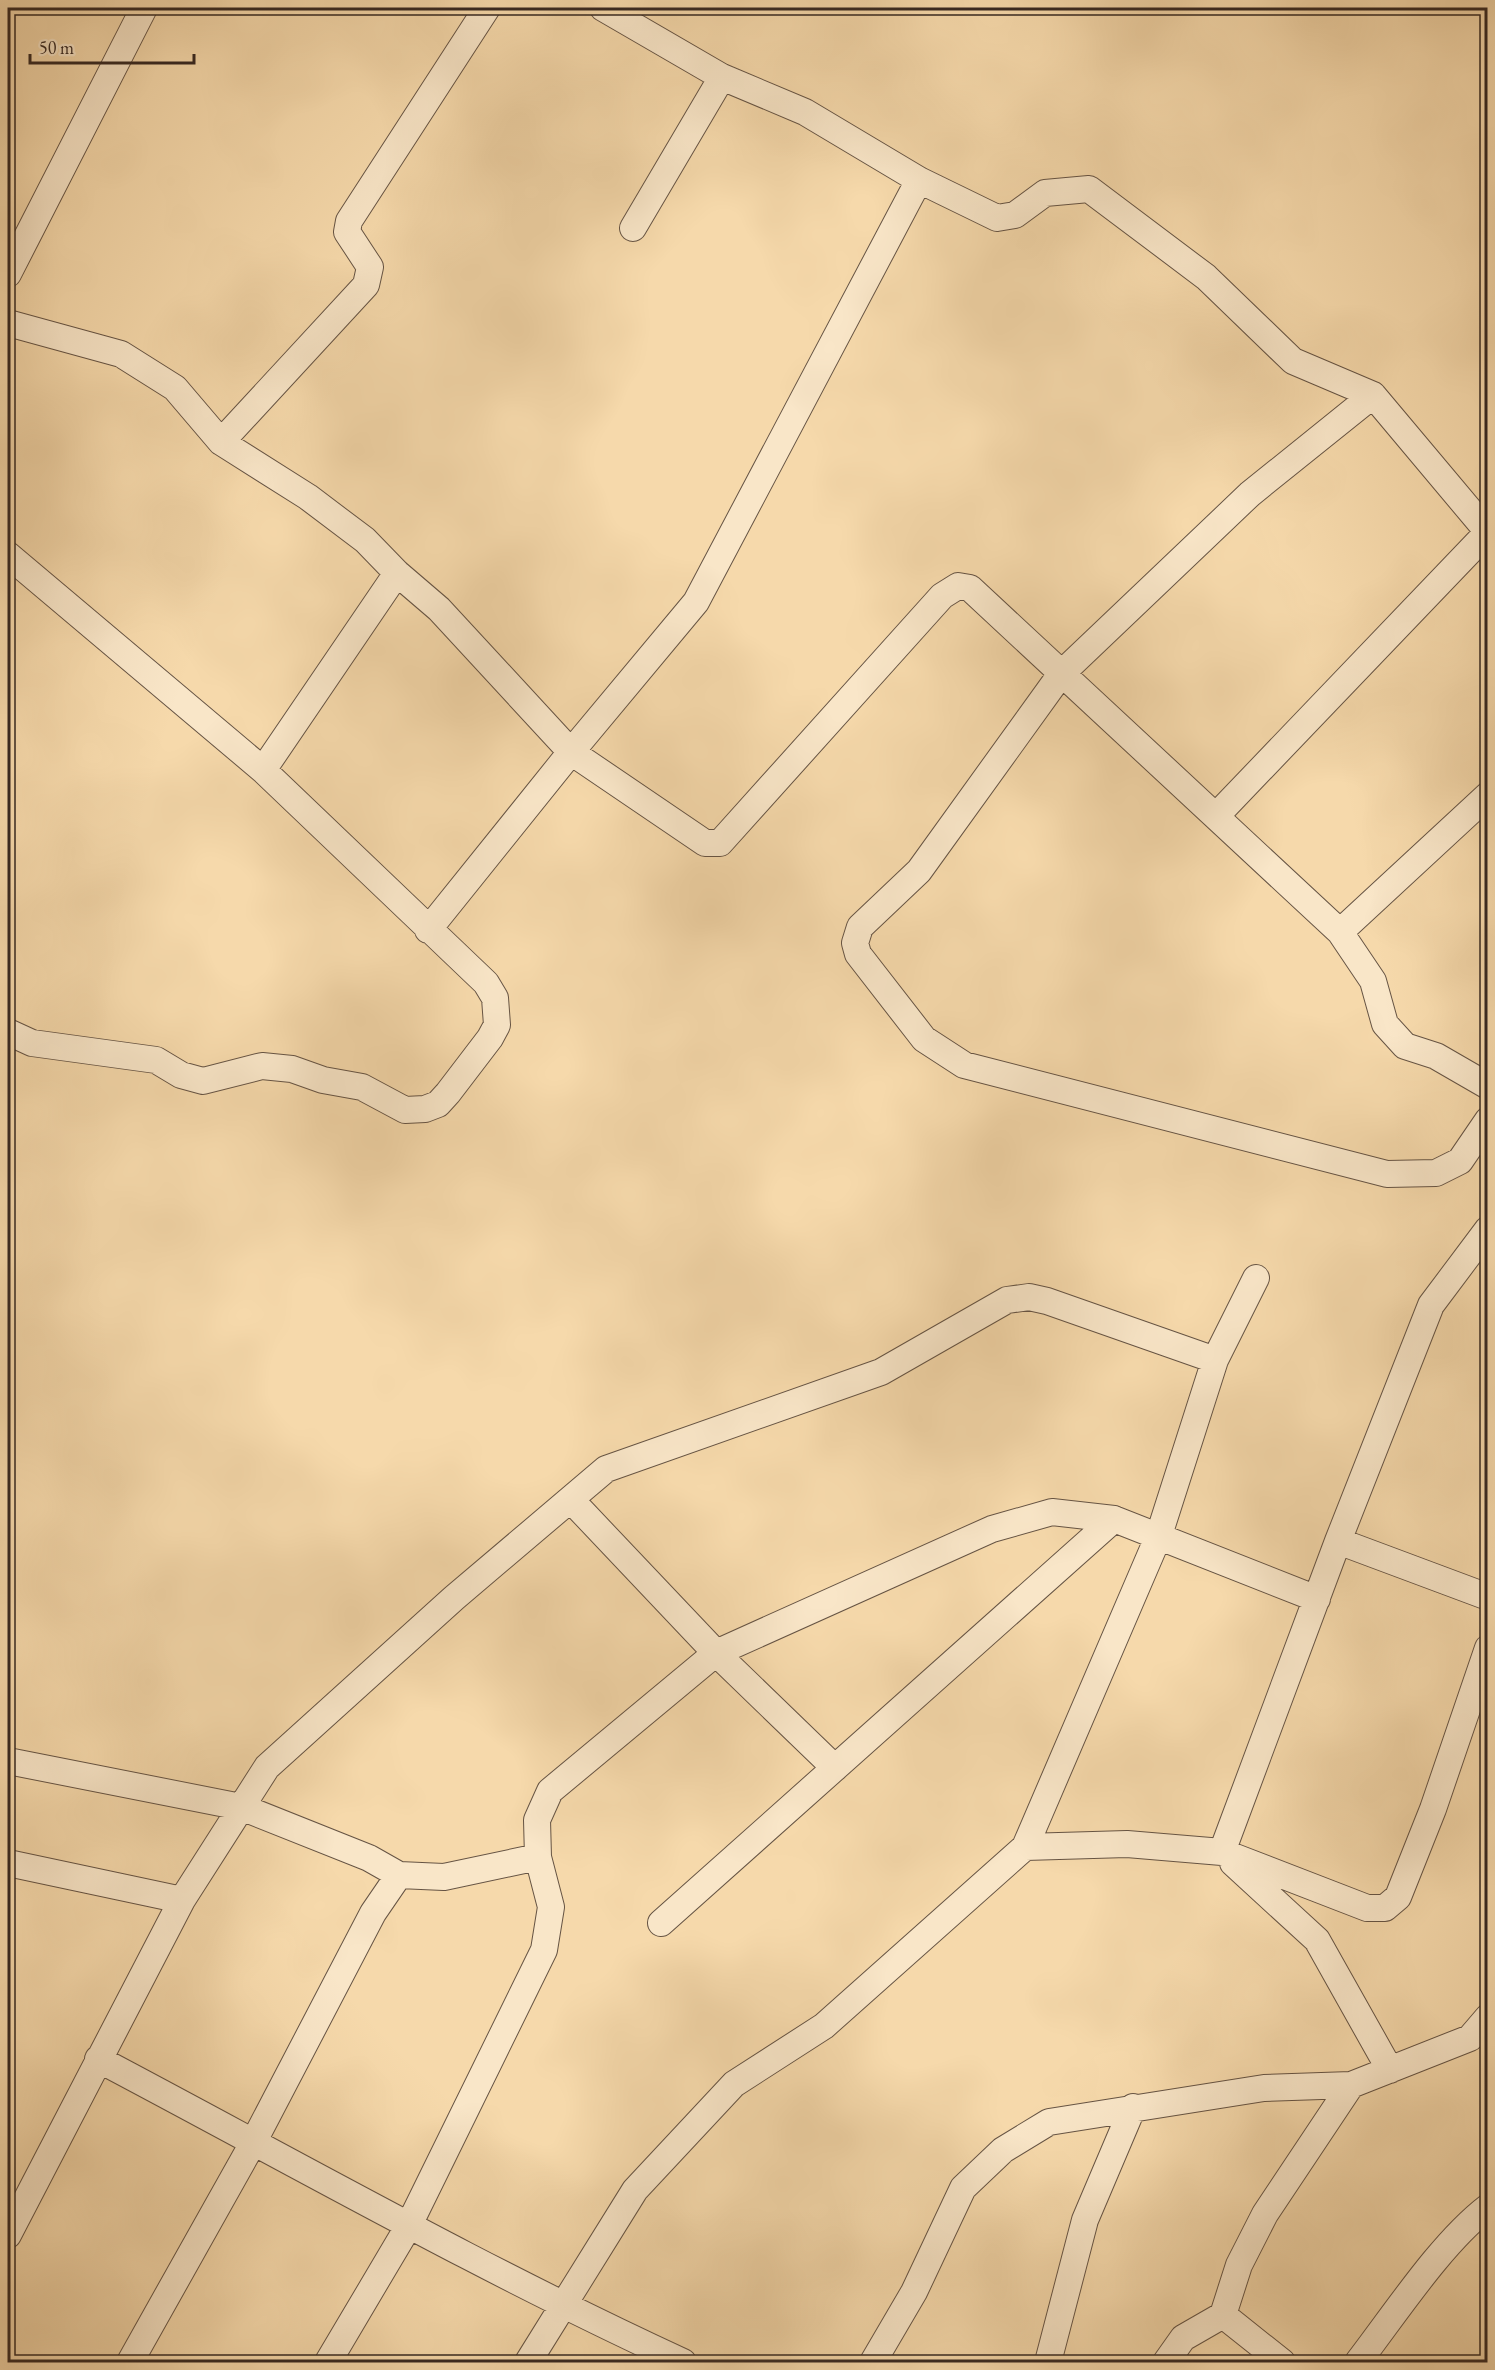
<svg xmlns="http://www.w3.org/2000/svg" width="1495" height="2370" font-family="'EB Garamond',serif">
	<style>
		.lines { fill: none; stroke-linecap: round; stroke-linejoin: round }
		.minor-casing { stroke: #665444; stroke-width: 28 }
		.minor { stroke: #f9e6c8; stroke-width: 26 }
	</style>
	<rect width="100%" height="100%" fill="#f6d9ab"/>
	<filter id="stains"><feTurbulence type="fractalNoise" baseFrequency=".00333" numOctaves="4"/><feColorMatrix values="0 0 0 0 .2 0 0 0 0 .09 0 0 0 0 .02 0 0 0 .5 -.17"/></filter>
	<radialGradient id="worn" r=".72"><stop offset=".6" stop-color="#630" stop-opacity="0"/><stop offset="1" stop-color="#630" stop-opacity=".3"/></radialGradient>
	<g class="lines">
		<g class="minor-casing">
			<path id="minor" d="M603 8 722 77 805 112 919 180 997 218 1015 215 1045 193 1089 189 1206 277 1293 361 1373 395 1488 532
				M633 228 722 77
				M8 274 144 8
				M8 323 121 354 175 388 221 442 308 497 365 540 397 573 439 609 571 752 705 843H720L942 596 958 586 970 588 1340 932 1373 981 1385 1024 1405 1046 1436 1056 1488 1086
				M1373 395 1250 494 1061 674 919 871 860 927 855 943 858 954 924 1039 964 1065 1387 1174 1436 1173 1460 1161 1488 1120
				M221 442 366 285 370 267 347 232 349 221 487 8
				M8 555 263 770 486 983 495 998 497 1025 490 1038 448 1093 438 1104 425 1109 405 1110 362 1087 323 1080 292 1069 262 1066 203 1081 181 1075 156 1060 32 1043 8 1032
				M263 770 397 573
				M1217 815 1488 532
				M428 930 571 752 696 602 919 180
				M1340 932 1488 795
				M572 1501 716 1653 835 1768
				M1338 1541 1488 1597
				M8 1761 241 1807 369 1858 399 1875 373 1913 254 2141 130 2362
				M1025 1847 1159 1535 1215 1360 1256 1278
				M1222 1852 1338 1541 1431 1305 1488 1229
				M8 1863 182 1900
				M1233 1863 1317 1940 1390 2070
				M399 1875 444 1877 538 1857
				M661 1923 1114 1519
				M98 2059C293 2162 483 2270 683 2362
				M8 2235 182 1900 267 1767 454 1598 606 1469 881 1372 1007 1300 1029 1297 1047 1301 1215 1360
				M1223 2315 1282 2362
				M328 2362 408 2227 544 1950 551 1907 538 1857 537 1820 550 1791 716 1653 992 1529 1052 1512 1114 1519 1317 1599
				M528 2362 635 2190 734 2084 824 2026 1025 1847 1127 1844 1222 1852 1367 1908H1385L1398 1897 1433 1809 1488 1648
				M873 2362 914 2292 963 2188 1003 2150 1049 2122 1264 2088 1351 2085 1470 2038 1488 2017
				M1048 2362 1085 2220 1133 2107
				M1166 2362 1183 2338 1223 2315 1239 2265 1265 2214 1351 2085
				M1358 2362C1395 2314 1441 2243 1488 2207"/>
		</g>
		<use href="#minor" class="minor"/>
	</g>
	<rect width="1495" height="2370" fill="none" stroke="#f6d9ab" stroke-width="30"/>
	<rect x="9" y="9" width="1477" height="2352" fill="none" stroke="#362822" stroke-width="3"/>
	<rect x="15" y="15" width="1465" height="2340" fill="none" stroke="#362822" stroke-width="1.5"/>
	<path d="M30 54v9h164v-9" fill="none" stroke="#362822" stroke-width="3"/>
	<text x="39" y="54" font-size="18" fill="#362822" stroke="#f9e6c8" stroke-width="4.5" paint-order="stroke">50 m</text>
	<rect width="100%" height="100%" filter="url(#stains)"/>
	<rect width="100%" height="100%" fill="url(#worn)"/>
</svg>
